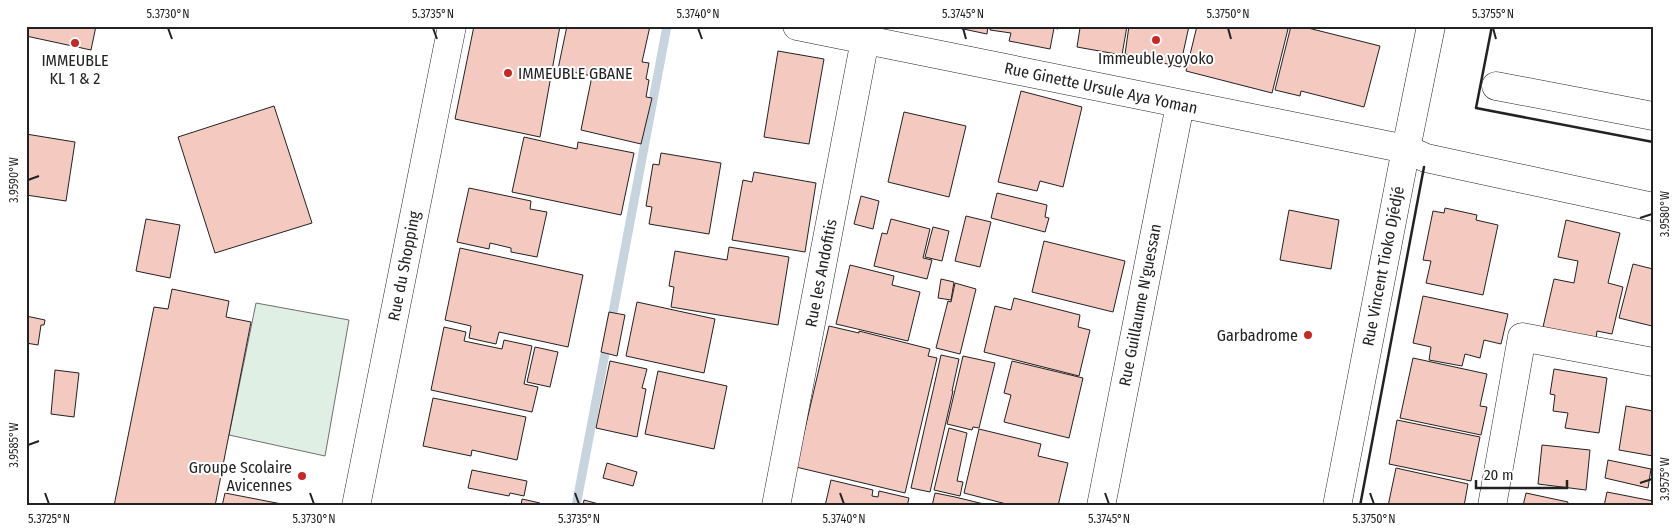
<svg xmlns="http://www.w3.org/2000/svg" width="1679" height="532" font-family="'Fira Sans Condensed',sans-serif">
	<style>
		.green { fill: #e0efe3; stroke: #6f6f6f }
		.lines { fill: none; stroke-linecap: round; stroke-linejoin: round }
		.stream { stroke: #c7d3dd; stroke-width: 9 }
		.building { fill: #f3c9c0; stroke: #222 }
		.minor-casing { stroke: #222; stroke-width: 29 }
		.tertiary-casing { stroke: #222; stroke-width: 29 }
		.minor { stroke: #fff; stroke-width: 28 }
		.tertiary { stroke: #fff; stroke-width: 28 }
		.wall { stroke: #222; stroke-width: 2.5 }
		.ticks { fill: none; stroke: #222; stroke-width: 2 }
		.poi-dot { fill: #c62828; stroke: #fff; stroke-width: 2 }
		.labels { text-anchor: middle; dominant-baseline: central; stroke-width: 4; stroke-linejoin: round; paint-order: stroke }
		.poi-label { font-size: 16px; fill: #222; stroke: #fff }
		.street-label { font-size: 16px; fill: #222; stroke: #fff }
		.neatline { fill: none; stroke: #222; stroke-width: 2 }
		.ticks-label { font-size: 12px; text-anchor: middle; fill: #222 }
	</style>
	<rect width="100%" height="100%" fill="#fff"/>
	<path class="green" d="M256 303 349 320 325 456 229 435Z"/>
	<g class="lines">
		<path class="stream" d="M611 323 667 26
			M576 506 607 343"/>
	</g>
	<path class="building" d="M26 26H96L91 50 26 36Z
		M474 26H560L540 137 455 119Z
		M567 26H650L642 62 649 63 646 79 649 80 646 97 652 98 641 144 581 130 592 76 558 69Z
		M949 26H988L987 34Z
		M991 26H1059L1058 29 1054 28 1050 49 1009 41 1011 33 990 30Z
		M1072 26H1127L1122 55 1077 47 1080 28Z
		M1129 26H1189L1180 67 1125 54Z
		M1197 26H1277L1288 29 1272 93 1186 71Z
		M1291 26H1300L1380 46 1364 107 1301 91 1300 96 1275 90Z
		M778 51 824 59 809 144 764 137Z
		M1021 91 1082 107 1063 187 1040 181 1037 191 998 182Z
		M274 106 312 223 215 253 178 137Z
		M904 112 966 126 949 197 888 182Z
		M26 134 75 142 66 201 26 195Z
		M524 137 577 149 578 142 634 153 621 215 512 192Z
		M661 153 721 163 709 234 649 224 652 207 646 206 653 164 659 165Z
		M754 172 816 183 805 252 732 240 743 180 752 182Z
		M469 188 531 201 530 209 547 212 537 257 511 252V248L490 243 489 249 457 242Z
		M997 193 1047 205 1045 217 1049 218 1045 232 991 218Z
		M861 196 879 201 873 229 854 224Z
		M1445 208 1477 215 1476 220 1498 225 1483 295 1426 283 1431 261 1423 260 1433 211 1444 213Z
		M1289 210 1339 220 1331 269 1280 260Z
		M966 216 991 222 980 267 955 261Z
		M146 219 180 225 170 278 136 271Z
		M891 219 930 229 923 258 932 260 927 279 874 266 882 233 887 234Z
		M1566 220 1620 233 1608 283 1623 287 1612 334 1597 331 1596 339 1543 327 1554 279 1574 283 1578 261 1558 257Z
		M933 227 949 231 942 261 925 257Z
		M1044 241 1125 261 1113 312 1032 292Z
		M729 247 789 257 778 325 671 307 674 287 669 286 675 251 727 260Z
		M460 248 583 275 568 347 499 332 496 344 469 338 471 326 445 320Z
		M1633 264 1653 269 1652 326 1619 318Z
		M850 265 894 276 892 285 920 292 908 341 836 324Z
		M941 279 954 282 951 300 938 298Z
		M955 283 976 289 960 354 936 348 948 301 951 302Z
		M172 289 229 301 226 317 251 322 215 506H114L154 307 168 309Z
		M1423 296 1508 314 1501 344 1484 340 1480 358 1465 354 1462 366 1429 360 1431 347 1413 343Z
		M1014 298 1080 315 1078 327 1090 330 1079 376 984 352 995 306 1011 310Z
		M637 302 715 319 704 373 626 356Z
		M609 312 625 315 617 356 601 352Z
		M26 316 45 320 44 325H41L38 345 26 343Z
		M829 326 859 333V331L930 349 928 356 937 358 905 493 796 467Z
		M444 327 466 332 464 341 502 349 504 340 532 346 524 384 538 387 532 412 431 390Z
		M535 347 558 352 550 387 527 382Z
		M941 355 959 359 952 391H953L930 492 911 488Z
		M963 356 995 363 979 428 973 427 972 430 947 424Z
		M1413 358 1487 374 1480 406 1487 407 1481 435 1400 418Z
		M610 361 647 369 642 388 646 389 637 437 596 428Z
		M1012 361 1083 378 1069 438 1004 422 1011 395 1004 393Z
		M1554 369 1607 378 1599 433 1565 428 1568 413 1553 411 1555 395 1550 394Z
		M55 370 79 373 74 417 51 414Z
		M658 371 727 386 714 449 645 434Z
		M433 398 526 417 517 460 472 450 471 456 423 446Z
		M1626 406 1653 411V456L1619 450Z
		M1397 420 1480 437 1471 481 1389 464Z
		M949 428 967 433 957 481 963 482 960 496 934 490Z
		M979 429 1041 444 1038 456 1068 463 1058 506H1014L964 493Z
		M1542 445 1590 450 1586 490 1538 484Z
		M1608 460 1651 469 1648 488 1605 478Z
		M607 463 637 472 633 486 603 478Z
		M1396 468 1468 484 1464 506H1388Z
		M472 470 527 481 524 496 510 493 509 496 468 488Z
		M831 480 873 490 872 496 878 497 879 491 909 498 907 506H825Z
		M1607 492 1653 501V506H1604Z
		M225 493 292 506H222Z
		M935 493 955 497 992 506H932Z
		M1526 493 1568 502 1567 506H1523Z
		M522 499 540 503 539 506H521Z
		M584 500 606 506H583Z"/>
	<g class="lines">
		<g class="minor-casing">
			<path id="minor" d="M797 26 1406 149 1426 158 1653 207
				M1496 86 1653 116
				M356 506 452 26
				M776 506 865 40
				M1101 506 1180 105
				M1492 506 1522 337 1653 362"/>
		</g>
		<g class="tertiary-casing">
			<path id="tertiary" d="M1337 506 1406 149 1431 26"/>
		</g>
		<use href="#minor" class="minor"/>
		<use href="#tertiary" class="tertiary"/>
		<path class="wall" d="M1492 26 1476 108 1653 142
			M1360 506 1424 167"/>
	</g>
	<path class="ticks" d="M168 28 172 39M433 28 437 39M698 28 702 39M963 28 966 39M1228 28 1231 39M1493 28 1496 39M28 180 39 176M1640 218 1652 214M28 445 39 441M1640 483 1652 479M45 493 49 504M310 493 314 504M575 493 579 504M840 493 844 504M1105 493 1109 504M1370 493 1374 504"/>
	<g class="poi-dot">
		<circle cx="1156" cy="40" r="5"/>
		<circle cx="75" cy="43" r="5"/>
		<circle cx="508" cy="73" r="5"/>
		<circle cx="1308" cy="335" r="5"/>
		<circle cx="302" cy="476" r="5"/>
	</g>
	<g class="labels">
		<g class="poi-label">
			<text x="1156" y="58">Immeuble yoyoko</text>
			<text x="75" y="60">IMMEUBLE<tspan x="75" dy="18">KL 1 &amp; 2</tspan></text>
			<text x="518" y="73" text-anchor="start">IMMEUBLE GBANE</text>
			<text x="1298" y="335" text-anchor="end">Garbadrome</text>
			<text x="292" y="467" text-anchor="end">Groupe Scolaire<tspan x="292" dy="18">Avicennes</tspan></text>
		</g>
		<g class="street-label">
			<text transform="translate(1101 88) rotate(12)">Rue Ginette Ursule Aya Yoman</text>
			<text transform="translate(404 266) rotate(-79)">Rue du Shopping</text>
			<text transform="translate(1383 266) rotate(-79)">Rue Vincent Tioko Djédjé</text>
			<text transform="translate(821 273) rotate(-79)">Rue les Andofitis</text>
			<text transform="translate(1140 305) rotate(-79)">Rue Guillaume N'guessan</text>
		</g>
	</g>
	<rect width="1679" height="532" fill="none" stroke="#ffffff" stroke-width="55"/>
	<path d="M1476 480v8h91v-8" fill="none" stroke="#222222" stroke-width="2.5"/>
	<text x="1484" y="480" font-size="15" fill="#222222" stroke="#ffffff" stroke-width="4" paint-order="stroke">20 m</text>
	<rect x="28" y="28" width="1624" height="476" class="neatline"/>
	<g class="ticks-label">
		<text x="168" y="18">5.3730°N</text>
		<text x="433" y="18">5.3735°N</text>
		<text x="698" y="18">5.3740°N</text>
		<text x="963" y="18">5.3745°N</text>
		<text x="1228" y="18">5.3750°N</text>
		<text x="1493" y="18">5.3755°N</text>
		<text transform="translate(14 180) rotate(-90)" y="4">3.9590°W</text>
		<text transform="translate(1665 214) rotate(-90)" y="4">3.9580°W</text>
		<text transform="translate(14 445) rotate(-90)" y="4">3.9585°W</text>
		<text transform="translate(1665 479) rotate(-90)" y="4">3.9575°W</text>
		<text x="49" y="523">5.3725°N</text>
		<text x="314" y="523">5.3730°N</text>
		<text x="579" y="523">5.3735°N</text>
		<text x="844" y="523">5.3740°N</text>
		<text x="1109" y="523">5.3745°N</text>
		<text x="1374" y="523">5.3750°N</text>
	</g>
</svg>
